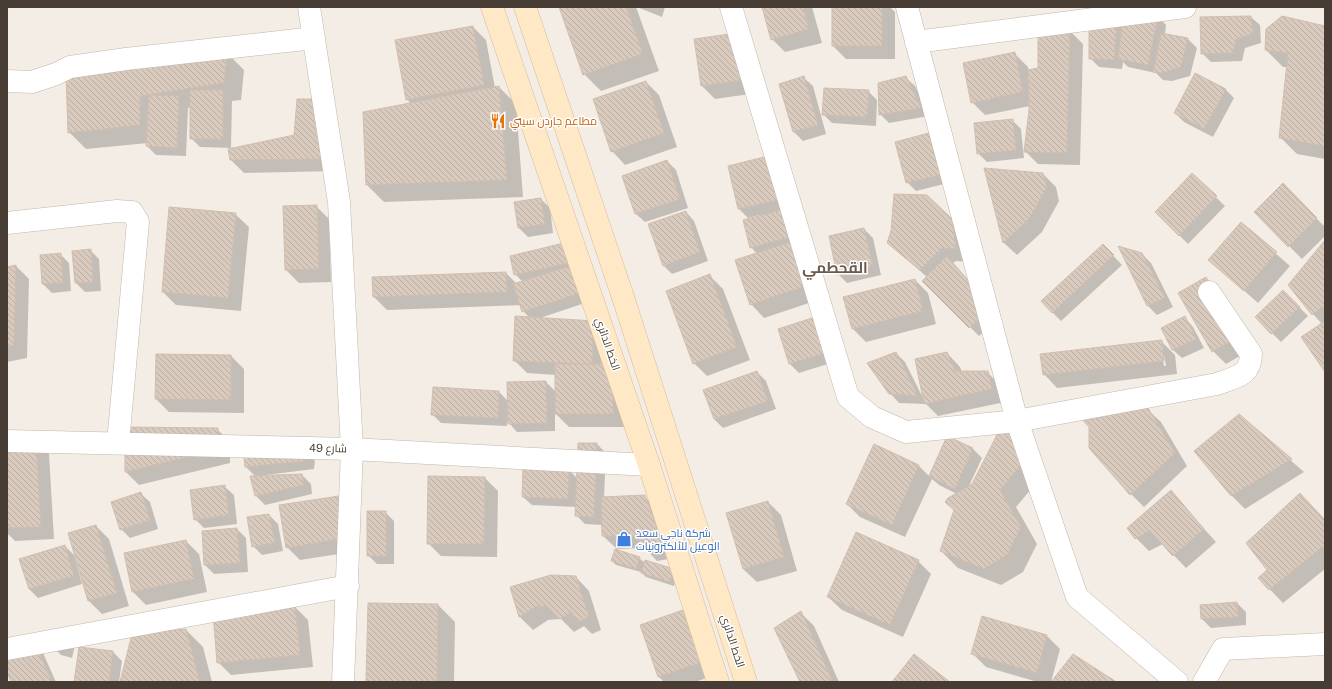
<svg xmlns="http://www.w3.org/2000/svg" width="1332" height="689" font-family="'Public Sans',Cairo,sans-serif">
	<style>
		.shadow { fill: #0003; fill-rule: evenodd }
		.building { fill: url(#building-back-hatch); stroke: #d1beae }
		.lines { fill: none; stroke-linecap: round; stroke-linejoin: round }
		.street-casing { stroke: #c2b6ab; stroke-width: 23 }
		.secondary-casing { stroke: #d8bc97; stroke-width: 23 }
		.street { stroke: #fff; stroke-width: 22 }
		.secondary { stroke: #ffe8c5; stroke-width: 22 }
		.labels { text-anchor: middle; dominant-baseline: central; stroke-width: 3; stroke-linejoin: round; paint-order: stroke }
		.food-label { font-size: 11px; fill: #c56008; stroke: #fff; text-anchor: start }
		.street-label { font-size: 11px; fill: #473d35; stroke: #fff }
		.shop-label { font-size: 11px; fill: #366cbe; stroke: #fff; text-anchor: start }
		.district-label { font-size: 15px; font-weight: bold; fill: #6a594c; stroke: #fff }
	</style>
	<defs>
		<pattern id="building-back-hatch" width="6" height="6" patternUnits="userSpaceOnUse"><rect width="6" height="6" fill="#d9cabe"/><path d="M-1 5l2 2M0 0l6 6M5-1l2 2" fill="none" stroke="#bcaea4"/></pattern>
	</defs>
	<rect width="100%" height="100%" fill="#f4ede6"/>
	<path class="shadow" d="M560 7H636L659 71 601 91 584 74Z
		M637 7H665L662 17Z
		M763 7H812L822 43 785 52 772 39Z
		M833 7H890L895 12V59H846L833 46Z
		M1090 14 1158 17 1166 25 1165 34 1188 39 1197 48 1190 76 1172 81 1163 80 1156 73 1128 67 1123 62 1122 69 1099 67 1090 58Z
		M1251 17 1260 25 1261 43 1245 48 1242 61 1211 62 1202 53Z
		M473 27 486 40 495 88 499 87 516 104 523 197 384 202 367 185 411 104 407 99Z
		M1325 27V159L1297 154 1280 137 1287 67H1283L1266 50Z
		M1070 31 1083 44 1080 165 1038 164 1025 151 1030 106 985 115 972 102 1015 54 1028 67 1029 71 1039 68Z
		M750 47 757 93 715 99 702 86Z
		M227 53 244 70 241 100 232 101 231 148 200 147 191 138V107L188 108 186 156 156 155 147 146 148 143 86 149 69 132 67 74Z
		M804 78 813 86 826 134 803 141 794 132 780 84Z
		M906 78 915 86 929 116 889 123 880 114Z
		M646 82 659 95 677 147 625 165 612 151Z
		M1225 89 1234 98 1213 137 1184 122 1175 113Z
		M868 91 877 100 876 126 832 123 823 114Z
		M1012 120 1021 129 1024 158 987 162 978 153Z
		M929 135 937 143 948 183 916 191 907 182Z
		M295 136 337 171 244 173 231 160Z
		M767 157 824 298 764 318 751 304 757 254 751 247 760 217 759 215 748 218 739 209 729 167Z
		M667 161 676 170 688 208 645 222 636 214Z
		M985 169 1043 174 1056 187 1059 201 1042 232 1017 255 1004 243Z
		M1193 175 1225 206 1188 244 1156 212Z
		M1283 185 1325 227V236L1302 259 1255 212Z
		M541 199 550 208 553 233 528 237 519 228Z
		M316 206 329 219 331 282 299 283 286 270Z
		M686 212 694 221 708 261 672 274 663 265Z
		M235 214 249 227 241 311 176 305 163 292Z
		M952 220 965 234 969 262 956 261 953 263 983 297 987 329 979 336 924 281 927 277 888 243Z
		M1241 223 1290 266 1258 303 1210 260Z
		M864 229 873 238 881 275 847 283 838 274Z
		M1325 241V370L1322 324 1313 314Z
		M564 244 591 301 537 319 594 322 625 427H569L555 413V431L517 432 507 421V426L441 423 432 414 434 388 499 392 508 401 546 382 556 392V375L527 373 514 360 530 318 523 311 521 305 387 310 374 297 506 273 517 284 523 282 515 274Z
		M1103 245 1122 265 1061 321 1042 302Z
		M1120 248 1142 254 1151 263 1173 307 1157 315 1148 306Z
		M90 250 99 259 101 291 85 292 76 283 74 252Z
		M60 254 69 263 71 291 52 293 43 284Z
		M16 266 29 279 27 358 7 362V268Z
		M710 276 723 289 750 360 707 376 694 363Z
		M915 280 928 293 936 324 866 342 852 328Z
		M1283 291 1308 316 1281 342 1256 317Z
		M1179 294 1252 349 1226 364 1213 351Z
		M815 318 834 362 799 373 790 364 780 329Z
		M1185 318 1193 327 1204 348 1182 358 1173 350 1163 328Z
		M1161 341 1175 355 1177 374 1057 388 1044 374ZM1162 355H1164L1166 366H1164Z
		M896 353 905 362 924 400 947 353 960 367 962 372H987L1000 385 1005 402 938 416 926 404 899 403 890 393Z
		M157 355 231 356 244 369V413L169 412 156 399Z
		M757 372 766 381 776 409 723 428 714 419Z
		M1147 409 1161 422 1187 466 1144 507 1131 494Z
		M1239 415 1304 472 1245 509 1232 496 1196 451Z
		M1007 417 1043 475 1016 507 1037 544 1023 572 1001 585 958 568 941 551 954 510 957 494 939 485 932 479 905 537 860 517 847 504 874 445 919 466 930 477 948 437 973 449 982 458 968 488 973 485Z
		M126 428 217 429 230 442V463L139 485 126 472Z
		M36 441 49 454 54 539 15 541 7 533V442Z
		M579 444H597L606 453 604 498 644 496 658 510 675 558 657 561 645 548 617 549 603 536V525L585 524 576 515 577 507 532 505 523 497 569 470 578 479Z
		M244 450 306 452 315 461 314 469 266 475V476L302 475 311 484 312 494 265 505 256 496V477L246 467Z
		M485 478 498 491 497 557 441 556 428 543Z
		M225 487 234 495 237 524 204 528 195 519Z
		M1171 492 1216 542 1186 568 1163 544 1149 551 1136 538Z
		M141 494 150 502 158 529 130 538 121 529Z
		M338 497 358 551 300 560 287 547Z
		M768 502 781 515 797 571 757 582 743 569Z
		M385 512 394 521V564H377L368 555Z
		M269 515 278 524 283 551 262 555 253 546Z
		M1325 521V569L1283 603 1259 578Z
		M96 526 109 539 129 606 102 614 89 601 70 533Z
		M237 529 246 538 248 572 214 574 205 565 203 532Z
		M186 541 199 554 207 592 146 605 133 592Z
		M65 546 74 555 82 584 38 598 29 589Z
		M639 558 645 563 677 574 674 586 646 577 641 572 616 565 612 561Z
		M918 561 931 574 903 637 842 610 828 597Z
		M576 577 589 591 601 630 592 634 584 626 574 632 561 619 548 620 533 630 520 617 511 588Z
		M1237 603 1246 612V625L1211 628 1202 619 1201 606Z
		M438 605 455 622 454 682H367Z
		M295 607 308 620 313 667 231 675 218 662Z
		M683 611 696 624 715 675 695 682H664L659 677 641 626Z
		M801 613 814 626 839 682H802Z
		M186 630 203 647 212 682H121Z
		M1047 636 1060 649 1051 682H1038L986 667 973 654Z
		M76 641 72 658 61 655 57 651Z
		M80 648 113 652 122 661 119 682H75Z
		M43 653 56 682H12L7 670V656Z"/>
	<path class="building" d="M559 7H626L643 54 583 75Z
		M762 7H803L809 29 771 40Z
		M832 7H882V46H832Z
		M1118 11 1114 60 1089 59V13Z
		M1123 16H1158L1148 65 1118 59Z
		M1251 16 1253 34 1236 39 1233 53 1201 54 1200 17Z
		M1282 16 1325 26V146L1279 138 1288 53 1265 50 1266 29Z
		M473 26 484 85 406 100 395 40Z
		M1070 30 1067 153 1024 152 1029 110 1028 70 1038 68V31Z
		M737 33 744 80 701 86 694 39Z
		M1161 33 1188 38 1181 67 1162 73 1153 72Z
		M227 52 224 83 140 96V125L68 133 66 73Z
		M1015 52 1023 92 971 103 963 63Z
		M1195 73 1226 89 1204 129 1174 113Z
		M804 76 818 125 793 132 779 84Z
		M906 76 921 108 879 115 878 83Z
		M646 81 664 133 611 152 593 99Z
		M499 86 507 180 366 185 363 112Z
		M824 88 869 90 867 117 822 115Z
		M190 90H223V139H190Z
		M149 95 179 96 177 148 146 146Z
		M297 99H323L324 159 230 160 228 149 294 135Z
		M1013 119 1016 150 977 154 974 123Z
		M929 133 940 175 906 183 895 142Z
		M768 156 778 200 738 209 728 166Z
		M667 160 680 199 635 214 622 176Z
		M984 168 1043 173 1047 187 1029 219 1003 243Z
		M1192 173 1217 196 1179 236 1155 212Z
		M1283 183 1317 218 1288 247 1254 212Z
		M894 194 927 195 952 219 956 249 942 248 920 270 887 243 891 231Z
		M541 198 545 224 518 228 514 202Z
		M317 205 319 269 285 270 283 206Z
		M169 207 236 213 228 298 162 292Z
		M785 209 793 236 750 248 743 220Z
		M686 211 700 252 663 266 648 224Z
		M1241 222 1277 252 1244 291 1208 260Z
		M864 228 873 266 837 275 829 236Z
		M796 240 811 284 750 305 735 260Z
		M1325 240V305L1312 315 1288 285Z
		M564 243 569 263 514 275 510 256Z
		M1103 244 1114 255 1052 313 1041 301Z
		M1118 246 1142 253 1165 298 1147 306Z
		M91 249 93 282 75 283 72 251Z
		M61 253 63 283 42 284 40 255Z
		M947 256 974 287 978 320 969 328 922 281Z
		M16 265 14 345 7 347V267Z
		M573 265 583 292 522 312 513 284Z
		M506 272 507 292 373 297 372 277Z
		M710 274 737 347 693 364 666 291Z
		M1206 277 1239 336 1212 352 1178 293Z
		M915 279 923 311 852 329 843 297Z
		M1283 290 1300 307 1271 334 1255 317Z
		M515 316 594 321 592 364 513 361Z
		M1185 316 1196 339 1172 350 1161 328Z
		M815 317 826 353 789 364 778 329Z
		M1325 321V372L1301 337Z
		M1162 340 1164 361 1043 375 1040 354Z
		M896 352 918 396 889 394 867 363Z
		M947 352 955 371H988L992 389 924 404 915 359Z
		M156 354 231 355V400L155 399Z
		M555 364H613V414H555Z
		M757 371 768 401 714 419 703 390Z
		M546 381 547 423 508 424 507 382Z
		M433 387 499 391 498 418 431 415Z
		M1148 408 1175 453 1130 495 1089 448V427L1080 417Z
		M1239 414 1292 459 1231 496 1194 451Z
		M1007 415 1027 458 1000 490 1021 527 1007 555 984 569 940 551 954 510 945 502 948 498 972 484Z
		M125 427 218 428 217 450 125 472Z
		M947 436 973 448 955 489 929 476Z
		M36 440 41 527 7 528V441Z
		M578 443H597L594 517 575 516Z
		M874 444 919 465 892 525 846 504Z
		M243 449 307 451 306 461 245 467Z
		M523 468 569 469 568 499 522 497Z
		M302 474 304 485 255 496 250 476Z
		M428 476 485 477 484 544H427Z
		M225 485 229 515 194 520 190 490Z
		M1171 490 1204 529 1173 556 1150 531 1135 539 1127 528Z
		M141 492 150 520 120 530 111 502Z
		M1300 493 1325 520V545L1269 590 1258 578 1267 570 1246 543Z
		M645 495 663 545 643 548 637 536H602L601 497Z
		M339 496 345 538 286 548 279 505Z
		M768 501 784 557 743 569 726 513Z
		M367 511H386V556H367Z
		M269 514 275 543 252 547 247 517Z
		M96 525 117 593 88 601 68 533Z
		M237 528 240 563 204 565 202 531Z
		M856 532 919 560 890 625 827 597Z
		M186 540 194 579 132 592 124 553Z
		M65 545 74 576 29 589 19 559Z
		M615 549 640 557 636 569 611 561Z
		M645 560 674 569 670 582 641 573Z
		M551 575 576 576 589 617 578 622 571 612 560 619 547 606 535 607 519 617 510 587Z
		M1237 602 1238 617 1201 619 1200 605Z
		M368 603 438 604 437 682H366Z
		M295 605 300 655 217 663 213 613Z
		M683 610 702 662 658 677 640 625Z
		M801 611 833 682H800L774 628Z
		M982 616 1047 635 1037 673 971 654Z
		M186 629 200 682H120L132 634Z
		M35 643 52 682H11L7 672V655Z
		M79 647 113 651 109 682H74Z
		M914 654 950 682H892Z
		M1073 654 1115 681 1114 682H1051Z"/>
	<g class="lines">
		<g class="street-casing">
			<path id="street" d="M309 7 339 202 352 449 343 682
				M731 7 848 397 872 417 906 432 1017 421 1217 384C1235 377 1251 376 1251 354L1209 292
				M907 7 1017 421 1077 597 1177 682
				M916 42 1185 7
				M7 81 32 82 56 74 70 67 126 59 314 38
				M7 223 117 211 132 212 138 222 118 443
				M7 441 352 449 649 465
				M7 649 348 586
				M1204 682 1223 649 1325 644"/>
		</g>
		<g class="secondary-casing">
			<path id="secondary" d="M492 7 649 465 718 682
				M525 7 623 297 746 682"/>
		</g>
		<use href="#street" class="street"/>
		<use href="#secondary" class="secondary"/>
	</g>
	<defs>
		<g id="restaurant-bare" transform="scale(1.2)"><path d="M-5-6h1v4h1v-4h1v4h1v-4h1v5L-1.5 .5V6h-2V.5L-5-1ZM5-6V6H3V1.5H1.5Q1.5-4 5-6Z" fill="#e8710a" stroke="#fff" stroke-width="2.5" paint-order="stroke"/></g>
		<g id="shop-bare" transform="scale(1.2)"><path d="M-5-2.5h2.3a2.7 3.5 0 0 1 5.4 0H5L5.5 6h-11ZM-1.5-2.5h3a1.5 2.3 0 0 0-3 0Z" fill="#3f7fe0" stroke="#fff" stroke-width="2.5" paint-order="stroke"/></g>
	</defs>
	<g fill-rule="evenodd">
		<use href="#restaurant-bare" x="498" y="121"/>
		<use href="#shop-bare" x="624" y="539"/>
	</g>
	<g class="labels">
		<g class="food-label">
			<text x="510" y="121">مطاعم جاردن سيتي</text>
		</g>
		<g class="street-label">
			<text transform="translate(608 344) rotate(71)">الخط الدائري</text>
			<text transform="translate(328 448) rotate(1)">شارع 49</text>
			<text transform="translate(733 641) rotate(72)">الخط الدائري</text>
		</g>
		<g class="shop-label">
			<text x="636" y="533">شركة ناجي سعد<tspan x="636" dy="13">الوعيل للألكترونيات</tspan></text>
		</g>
		<g class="district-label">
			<text x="835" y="267">القحطمي</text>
		</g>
	</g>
	<rect width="1332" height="689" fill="none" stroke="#473d35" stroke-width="16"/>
</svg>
